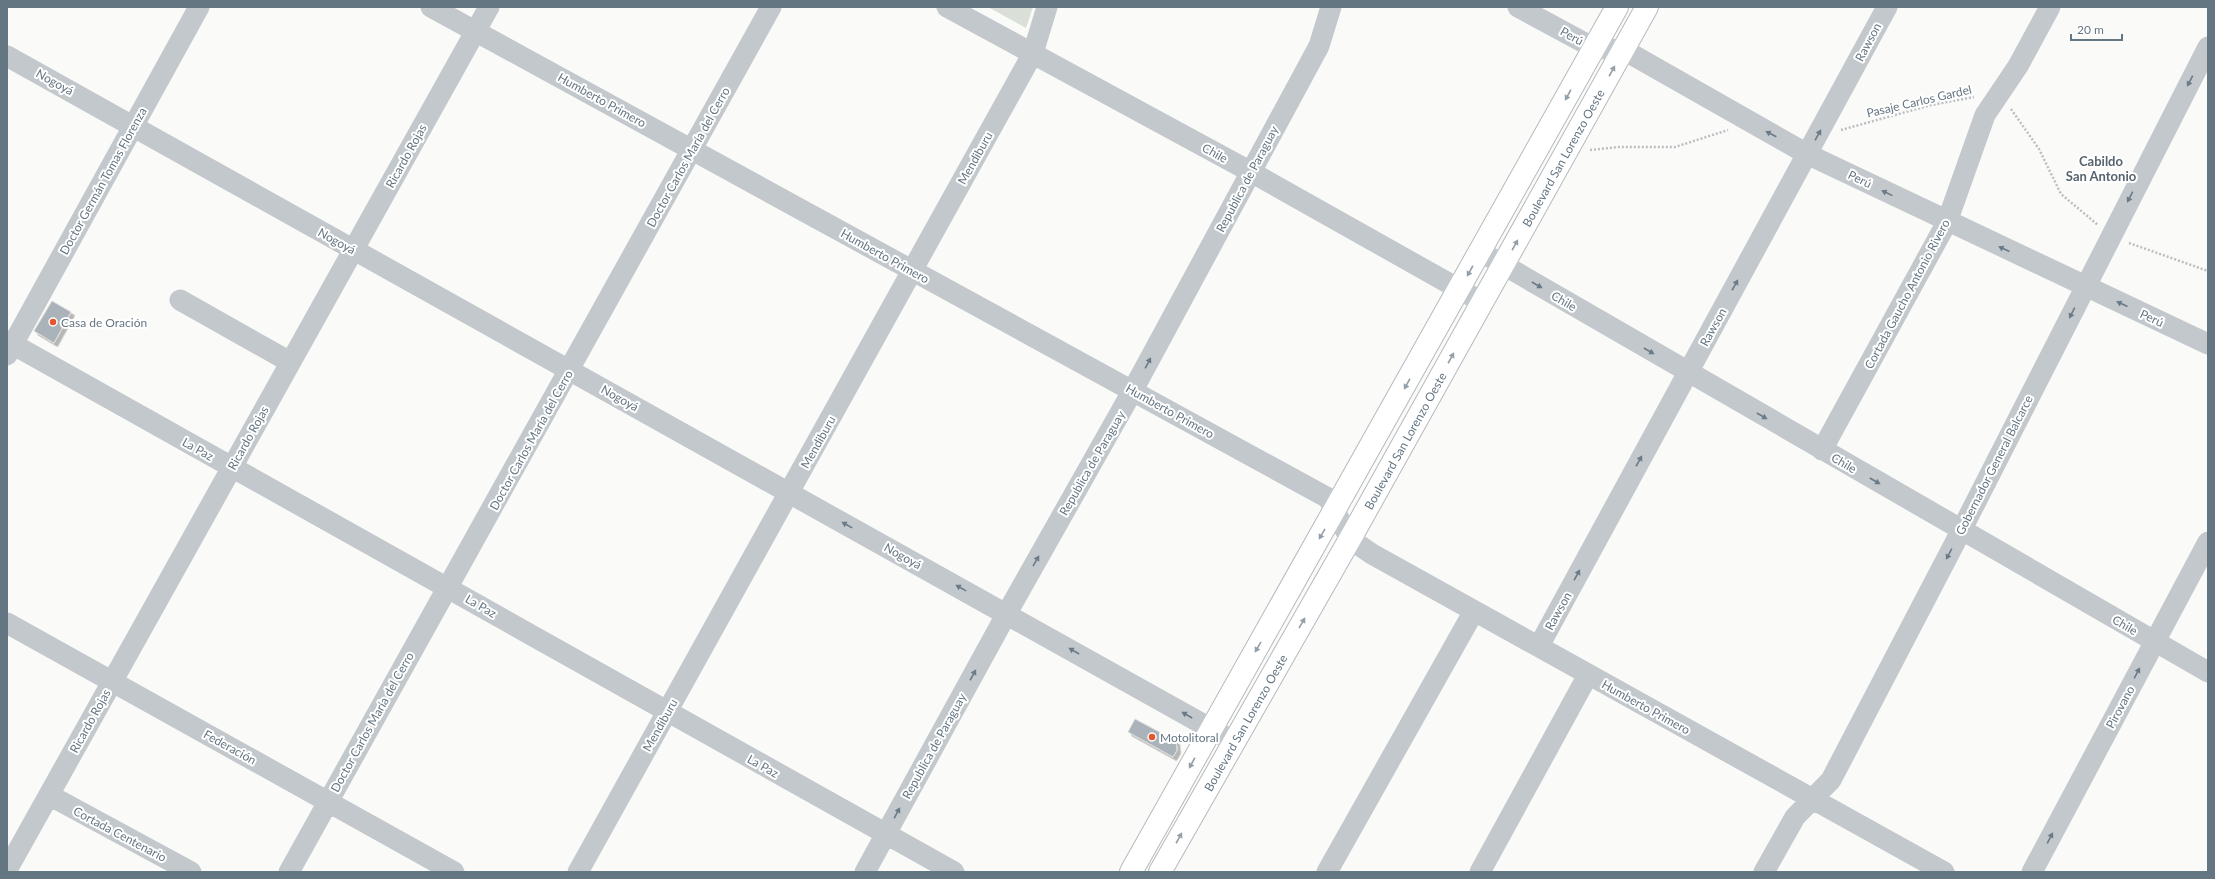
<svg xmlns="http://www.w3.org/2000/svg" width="2215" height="879" font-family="Lato,sans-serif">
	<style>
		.green { fill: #dadfd7 }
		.building { fill: #aab3b9; stroke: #dcdcda; filter: url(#shadow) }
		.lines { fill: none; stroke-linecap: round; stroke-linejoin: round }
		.major-casing { stroke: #b5babe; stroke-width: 24 }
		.path { stroke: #bbbfc2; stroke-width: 2.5; stroke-dasharray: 2 2; stroke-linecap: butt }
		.minor { stroke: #c3c8cc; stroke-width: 21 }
		.major { stroke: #fff; stroke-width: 22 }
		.oneway { fill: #939fa8 }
		.oneway2 { fill: #6a7a87 }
		.poi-dot { fill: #e4572e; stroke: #fff; stroke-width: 1.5 }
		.labels { text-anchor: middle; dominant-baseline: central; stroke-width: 4; stroke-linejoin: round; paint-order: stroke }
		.street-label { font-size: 12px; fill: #657683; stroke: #fff }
		.poi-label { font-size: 12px; fill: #657683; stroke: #fff; text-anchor: start }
		.neighbourhood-label { font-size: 13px; font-weight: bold; fill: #57646e; stroke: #fff }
	</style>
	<defs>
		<filter id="shadow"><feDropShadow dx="3.5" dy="3.5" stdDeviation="0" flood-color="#0004"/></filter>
	</defs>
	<rect width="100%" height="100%" fill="#fafaf8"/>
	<path class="green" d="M988 7H1033L1026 28Z"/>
	<path class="building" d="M52 301 71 312 54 343 34 331Z
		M1135 719 1176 741 1177 750 1173 757 1128 732Z"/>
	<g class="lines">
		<g class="major-casing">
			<g id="major">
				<path d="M1131 872 1617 7"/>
				<path id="s1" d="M1160 872 1350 539 1647 7"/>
			</g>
		</g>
		<path class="path" d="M2011 109 2039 149 2061 194 2098 225
			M1841 130 1931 105 1974 97
			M1590 150 1619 147H1675L1728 130
			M2129 243 2208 271"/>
		<path class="minor" d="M431 7 1328 498 1350 539 1372 554 1944 872
			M947 7 1251 172 1482 302
			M1518 7 1594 48 1624 50 1807 154 2208 344
			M7 56 1233 741
			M1481 252 2208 672
			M180 300 290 362
			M7 341 954 872
			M7 355 199 7
			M1822 450 1947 222 1985 115 2018 66 2050 7
			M7 623 454 872
			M1539 646 1887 7
			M49 795 191 872
			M7 870 489 7
			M289 872 771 7
			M578 872 1033 53 1047 7
			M865 872 1007 613 1133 390 1319 46 1331 7
			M1327 872 1474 611
			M1480 872 1588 675
			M1764 872 1795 817 1831 780 1961 531 2208 47
			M2032 872 2208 542"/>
		<use href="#major" class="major"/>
	</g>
	<defs><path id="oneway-solid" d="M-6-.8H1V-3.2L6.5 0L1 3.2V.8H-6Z"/></defs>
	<g class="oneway">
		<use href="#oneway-solid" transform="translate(1612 71) rotate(-61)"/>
		<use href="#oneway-solid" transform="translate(1568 95) rotate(119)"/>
		<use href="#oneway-solid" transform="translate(1515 245) rotate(-61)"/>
		<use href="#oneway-solid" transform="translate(1470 271) rotate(119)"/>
		<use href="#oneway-solid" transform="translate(1451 358) rotate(-61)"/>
		<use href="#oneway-solid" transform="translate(1407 384) rotate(119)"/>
		<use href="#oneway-solid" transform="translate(1322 534) rotate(120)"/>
		<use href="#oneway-solid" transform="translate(1302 623) rotate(-60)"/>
		<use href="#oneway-solid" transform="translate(1258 647) rotate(120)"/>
		<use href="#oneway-solid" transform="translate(1192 763) rotate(119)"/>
		<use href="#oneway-solid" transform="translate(1179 838) rotate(-61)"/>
	</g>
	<g class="oneway2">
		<use href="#oneway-solid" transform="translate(2190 81) rotate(117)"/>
		<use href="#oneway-solid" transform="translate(1771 134) rotate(-152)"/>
		<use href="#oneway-solid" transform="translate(1818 135) rotate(-61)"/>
		<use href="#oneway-solid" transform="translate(1887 193) rotate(-154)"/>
		<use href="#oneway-solid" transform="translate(2130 197) rotate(117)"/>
		<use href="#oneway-solid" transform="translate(2004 249) rotate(-155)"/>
		<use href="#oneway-solid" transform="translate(1537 285) rotate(30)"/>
		<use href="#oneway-solid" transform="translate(1735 285) rotate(-61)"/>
		<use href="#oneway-solid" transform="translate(2122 304) rotate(-155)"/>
		<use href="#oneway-solid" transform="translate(2072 313) rotate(117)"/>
		<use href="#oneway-solid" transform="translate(1649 351) rotate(30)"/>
		<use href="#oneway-solid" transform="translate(1148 363) rotate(-62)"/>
		<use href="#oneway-solid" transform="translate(1762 416) rotate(30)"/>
		<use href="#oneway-solid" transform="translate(1639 461) rotate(-61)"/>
		<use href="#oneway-solid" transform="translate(1875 481) rotate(30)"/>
		<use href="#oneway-solid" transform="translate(847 525) rotate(-151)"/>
		<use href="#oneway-solid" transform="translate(1949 554) rotate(118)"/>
		<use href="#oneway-solid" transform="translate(1036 561) rotate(-60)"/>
		<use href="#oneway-solid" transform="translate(1577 575) rotate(-61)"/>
		<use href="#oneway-solid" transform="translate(961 588) rotate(-151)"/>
		<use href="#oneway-solid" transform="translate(1074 651) rotate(-150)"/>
		<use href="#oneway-solid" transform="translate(2137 673) rotate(-62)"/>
		<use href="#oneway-solid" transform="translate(973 675) rotate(-61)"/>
		<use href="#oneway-solid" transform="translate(1187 715) rotate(-150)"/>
		<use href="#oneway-solid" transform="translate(897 813) rotate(-61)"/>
		<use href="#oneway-solid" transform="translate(2050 838) rotate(-62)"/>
	</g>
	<g class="poi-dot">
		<circle cx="53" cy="322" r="4"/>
		<circle cx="1152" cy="737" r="4"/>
	</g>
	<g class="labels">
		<g class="street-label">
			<text transform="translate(1572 36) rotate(29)">Perú</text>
			<text transform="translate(1868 42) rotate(-62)">Rawson</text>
			<text transform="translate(55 82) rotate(29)">Nogoyá</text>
			<text transform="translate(602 100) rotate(29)">Humberto Primero</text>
			<text transform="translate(1919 101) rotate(-13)">Pasaje Carlos Gardel</text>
			<text transform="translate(1215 153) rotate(29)">Chile</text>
			<text transform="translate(406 156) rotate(-61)">Ricardo Rojas</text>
			<text transform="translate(688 157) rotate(-61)">Doctor Carlos María del Cerro</text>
			<text transform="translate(975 158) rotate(-61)">Mendiburu</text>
			<text stroke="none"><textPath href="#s1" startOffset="820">Boulevard San Lorenzo Oeste</textPath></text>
			<text transform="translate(1247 179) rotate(-62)">Republica de Paraguay</text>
			<text transform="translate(1860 179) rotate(26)">Perú</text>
			<text transform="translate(103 181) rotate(-61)">Doctor Germán Tomas Florenza</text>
			<text transform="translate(337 241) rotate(29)">Nogoyá</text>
			<text transform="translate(885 256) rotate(29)">Humberto Primero</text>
			<text transform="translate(1907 294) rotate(-62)">Cortada Gaucho Antonio Rivero</text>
			<text transform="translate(1564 301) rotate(30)">Chile</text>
			<text transform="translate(2152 318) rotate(25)">Perú</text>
			<text transform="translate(1713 327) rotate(-61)">Rawson</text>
			<text transform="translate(620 398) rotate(29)">Nogoyá</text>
			<text transform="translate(1170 411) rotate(29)">Humberto Primero</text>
			<text transform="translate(248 438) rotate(-61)">Ricardo Rojas</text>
			<text transform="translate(531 440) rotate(-61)">Doctor Carlos María del Cerro</text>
			<text stroke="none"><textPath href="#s1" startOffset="496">Boulevard San Lorenzo Oeste</textPath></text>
			<text transform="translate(818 442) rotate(-61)">Mendiburu</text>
			<text transform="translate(198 449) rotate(29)">La Paz</text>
			<text transform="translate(1092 463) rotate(-60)">Republica de Paraguay</text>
			<text transform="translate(1844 463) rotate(30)">Chile</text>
			<text transform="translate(1994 465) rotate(-63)">Gobernador General Balcarce</text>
			<text transform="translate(903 556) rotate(29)">Nogoyá</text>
			<text transform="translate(481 606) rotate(30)">La Paz</text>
			<text transform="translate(1558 611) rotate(-61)">Rawson</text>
			<text transform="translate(2125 625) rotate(30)">Chile</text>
			<text transform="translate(1646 707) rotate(29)">Humberto Primero</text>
			<text transform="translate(2120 707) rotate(-62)">Pirovano</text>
			<text transform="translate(90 721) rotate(-61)">Ricardo Rojas</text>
			<text transform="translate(372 722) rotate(-61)">Doctor Carlos María del Cerro</text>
			<text stroke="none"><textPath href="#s1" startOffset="172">Boulevard San Lorenzo Oeste</textPath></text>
			<text transform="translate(660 725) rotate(-61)">Mendiburu</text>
			<text transform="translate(934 746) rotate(-61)">Republica de Paraguay</text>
			<text transform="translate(230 747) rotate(29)">Federación</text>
			<text transform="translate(763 766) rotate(29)">La Paz</text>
			<text transform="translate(120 834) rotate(28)">Cortada Centenario</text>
		</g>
		<g class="poi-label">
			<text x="61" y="322">Casa de Oración</text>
			<text x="1160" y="737">Motolitoral</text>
		</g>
		<g class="neighbourhood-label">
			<text x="2101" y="161">Cabildo<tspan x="2101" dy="15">San Antonio</tspan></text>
		</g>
	</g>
	<rect width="2215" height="879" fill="none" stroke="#657683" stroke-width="16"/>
	<path d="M2071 34v6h51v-6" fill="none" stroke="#657683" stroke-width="2"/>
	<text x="2077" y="34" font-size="12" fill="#657683" stroke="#ffffff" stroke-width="3" paint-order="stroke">20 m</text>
</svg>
